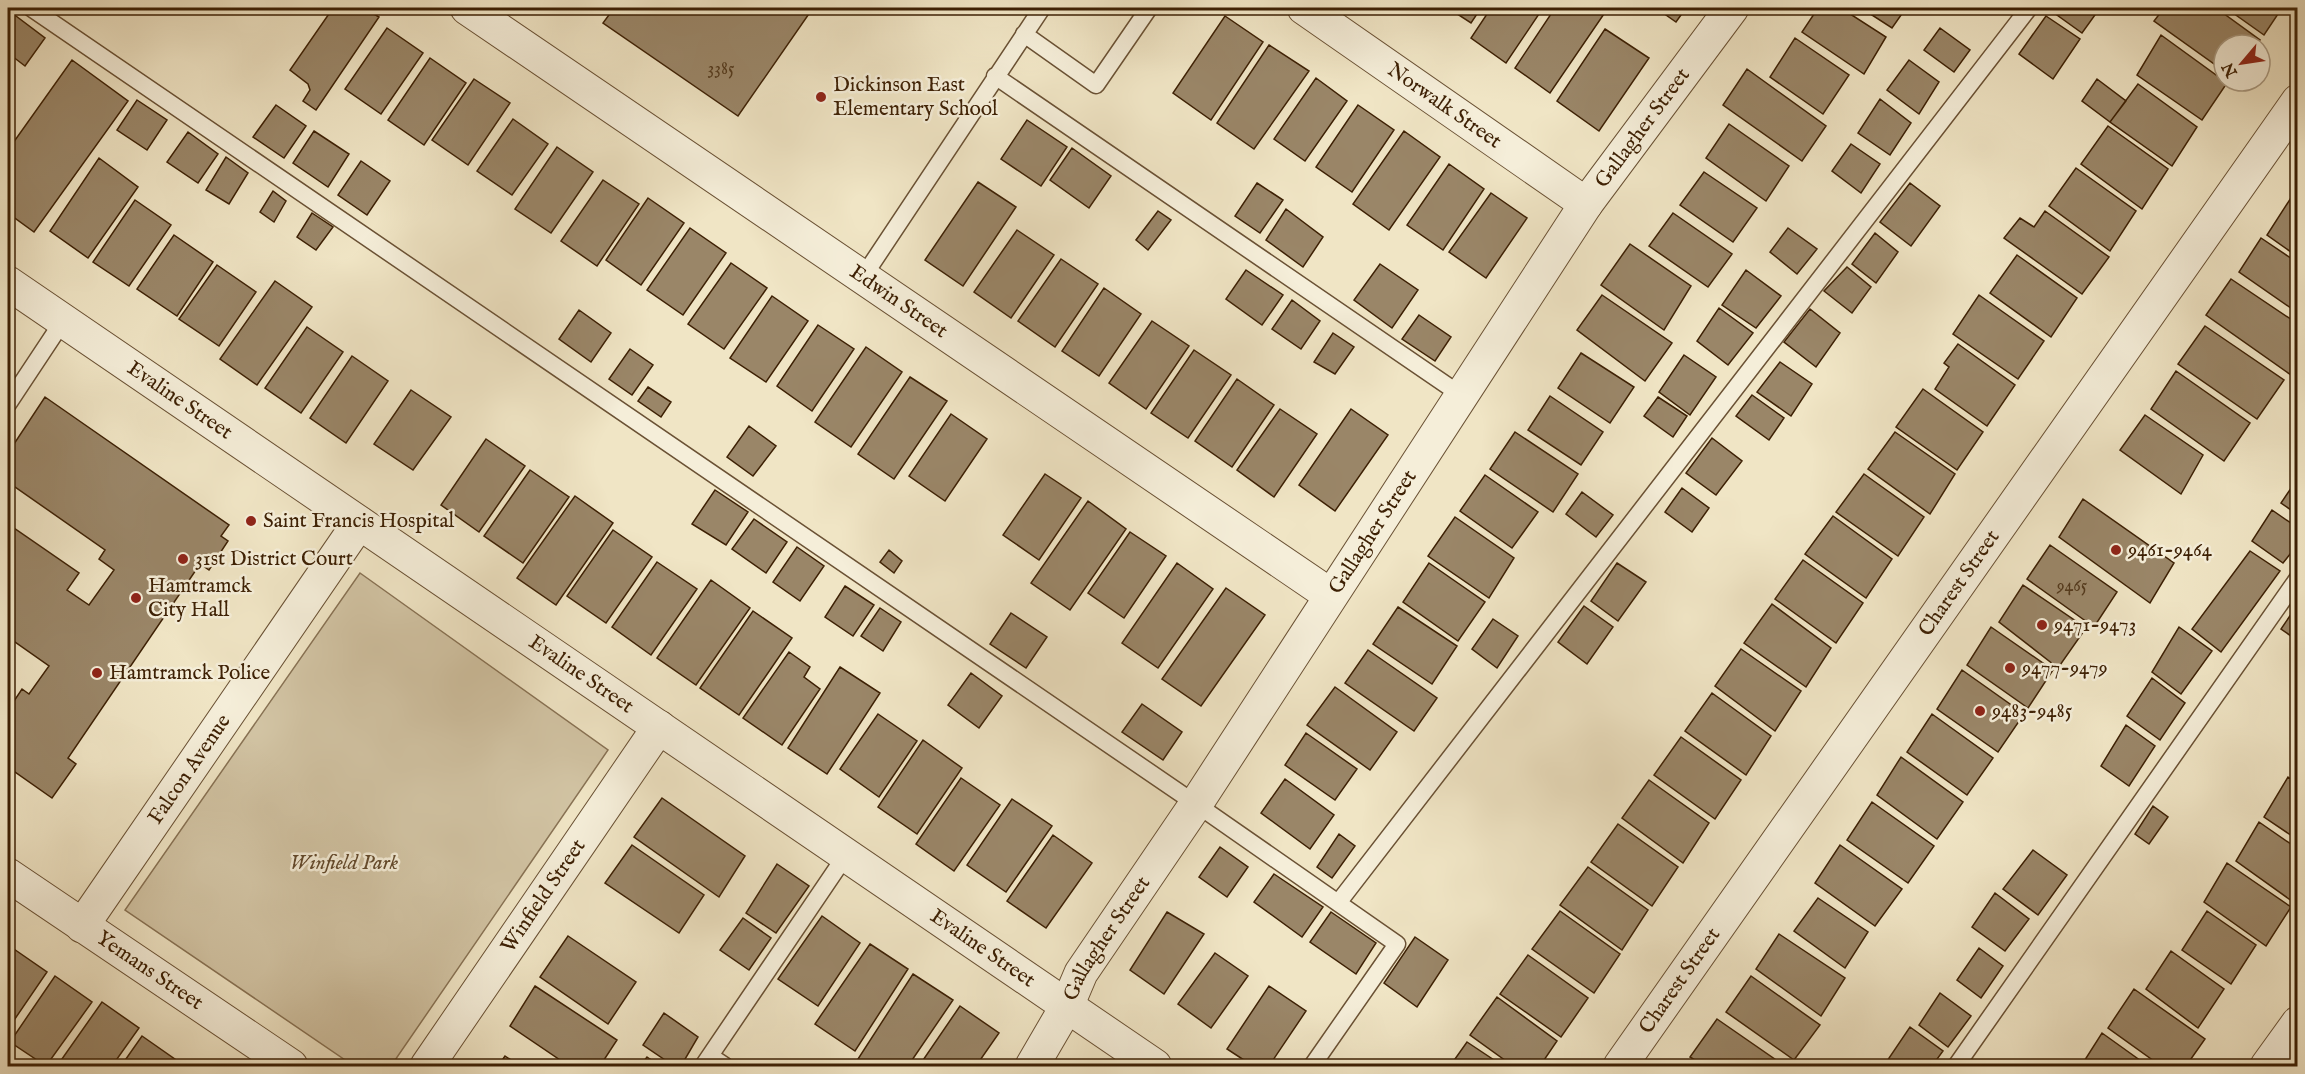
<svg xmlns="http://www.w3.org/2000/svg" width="2305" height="1074" font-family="'IM FELL English',serif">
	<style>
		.green { fill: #d2c4a4; stroke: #887254; stroke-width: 1.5 }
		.building { fill: #9a8668; stroke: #3d2004; stroke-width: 1.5 }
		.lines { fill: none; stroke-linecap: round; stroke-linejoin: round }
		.lane-casing { stroke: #6a5134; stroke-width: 19 }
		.street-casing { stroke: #6a5134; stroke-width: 35 }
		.lane { stroke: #f5eed9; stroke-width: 16 }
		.street { stroke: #f5eed9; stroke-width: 33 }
		.poi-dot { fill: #8f2418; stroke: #f5eed9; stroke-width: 2 }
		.labels { text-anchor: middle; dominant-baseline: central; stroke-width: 5; stroke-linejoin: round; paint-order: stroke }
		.number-label { font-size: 18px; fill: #543a1d }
		.poi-label { font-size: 21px; fill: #3d2004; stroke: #f5eed9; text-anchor: start }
		.street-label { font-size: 21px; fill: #3d2004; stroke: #f5eed9 }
		.park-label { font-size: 21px; font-style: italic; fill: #62492c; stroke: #f5eed9 }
	</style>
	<rect width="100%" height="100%" fill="#f0e5c5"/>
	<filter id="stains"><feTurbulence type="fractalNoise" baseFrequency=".00333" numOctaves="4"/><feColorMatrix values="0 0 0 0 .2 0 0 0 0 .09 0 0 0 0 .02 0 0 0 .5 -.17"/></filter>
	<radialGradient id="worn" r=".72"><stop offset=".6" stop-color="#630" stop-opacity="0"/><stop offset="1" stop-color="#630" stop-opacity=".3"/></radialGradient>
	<path class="green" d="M360 573 608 750 391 1066H354L125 910Z"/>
	<path class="building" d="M333 8H364L379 17 316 110 303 101 310 90 308 84 290 70Z
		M614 8H813L738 116 603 23Z
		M1448 8H1481L1471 23Z
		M1491 8H1543L1506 63 1471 38Z
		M1555 8H1601L1606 11 1550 93 1515 68Z
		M1656 8H1686L1676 22Z
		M1818 8H1841L1886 37 1864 74 1802 32Z
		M1861 8H1906L1892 28Z
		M2051 8H2100L2082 33 2050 10Z
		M2164 8H2216L2260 40 2256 45H2224V71L2154 21Z
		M2226 8H2282L2264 35Z
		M8 10 45 38 25 66 8 53Z
		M1225 16 1263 42 1211 120 1173 93Z
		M2046 16 2080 39 2053 79 2019 54Z
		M387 28 423 53 381 114 345 89Z
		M1940 28 1970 50 1954 72 1924 50Z
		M1605 29 1649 58 1599 131 1557 101Z
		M2161 35 2227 83 2202 120 2137 75Z
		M1795 38 1849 75 1823 114 1770 77Z
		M1269 45 1309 71 1254 149 1217 123Z
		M430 58 466 83 424 145 388 120Z
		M72 60 128 101 34 232 8 213V150Z
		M1909 60 1939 82 1919 114 1887 90Z
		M1747 69 1826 126 1802 161 1723 105Z
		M1316 78 1347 101 1305 161 1274 139Z
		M474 79 510 103 468 165 432 140Z
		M2097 79 2126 101 2110 122 2082 101Z
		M2138 84 2197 127 2172 166 2110 122Z
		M1880 99 1911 123 1890 155 1858 133Z
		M137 100 167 120 147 150 117 130Z
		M276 105 306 126 284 158 253 137Z
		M1358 105 1394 130 1352 192 1316 167Z
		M513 119 548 144 512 195 477 171Z
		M1027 120 1067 147 1041 186 1001 159Z
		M1729 124 1789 166 1766 201 1706 158Z
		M2108 126 2168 169 2142 209 2081 164Z
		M314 131 349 154 328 187 293 163Z
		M1404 131 1440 157 1389 230 1353 204Z
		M188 132 218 154 198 183 167 162Z
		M1851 144 1880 164 1861 193 1832 171Z
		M557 147 593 172 551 233 515 209Z
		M1072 148 1111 176 1089 208 1050 180Z
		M226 157 248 173 229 204 206 190Z
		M99 158 138 187 88 258 50 231Z
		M361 161 390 181 367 215 338 195Z
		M1449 164 1484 189 1443 250 1407 225Z
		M2076 168 2136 211 2110 251 2049 206Z
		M1704 172 1757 208 1733 242 1680 205Z
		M603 180 639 204 597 266 561 241Z
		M978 182 1016 207 963 286 925 260Z
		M1257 183 1283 200 1260 233 1235 216Z
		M1910 183 1940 206 1911 246 1880 222Z
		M2296 190 2298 191V257L2267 235Z
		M273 191 286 201 274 222 260 212Z
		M1491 193 1527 218 1486 278 1449 252Z
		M648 198 684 223 641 285 606 260Z
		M135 200 171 225 129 286 93 262Z
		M1286 209 1323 237 1303 267 1266 240Z
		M1158 211 1171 220 1148 250 1136 240Z
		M2045 211 2109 257 2082 294 2004 238 2020 218 2034 227Z
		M312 213 333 227 316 250 297 237Z
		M1673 213 1732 254 1708 287 1649 246Z
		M690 228 726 253 683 315 647 290Z
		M1788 228 1817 249 1797 274 1770 252Z
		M1017 230 1054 255 1011 318 974 292Z
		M1875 233 1898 252 1876 283 1852 264Z
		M174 235 213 262 177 316 137 289Z
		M2261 238 2298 263V313L2239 272Z
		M1630 244 1691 286 1664 330 1601 285Z
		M2017 255 2077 298 2051 337 1990 293Z
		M1061 259 1098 284 1055 347 1018 321Z
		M731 263 767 288 724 349 688 324Z
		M1380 264 1418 290 1392 328 1354 300Z
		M217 265 256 292 219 346 179 319Z
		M1847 267 1871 287 1852 313 1824 291Z
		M1246 270 1283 295 1262 325 1226 299Z
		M1746 270 1781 296 1756 328 1722 305Z
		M2231 279 2298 324V364L2291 375 2206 315Z
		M275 281 312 307 257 385 220 359Z
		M1104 288 1141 314 1099 376 1062 351Z
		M1602 295 1672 343 1645 381 1577 330Z
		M1979 295 2044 341 2018 379 1953 334Z
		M772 296 808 321 766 382 730 358Z
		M1292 300 1320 321 1301 349 1272 329Z
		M1719 308 1753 333 1728 365 1697 341Z
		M1810 309 1840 333 1816 367 1784 342Z
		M579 310 611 333 591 362 559 339Z
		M1419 315 1451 337 1435 361 1402 339Z
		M1152 321 1189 346 1146 409 1109 383Z
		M818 325 854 349 812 411 777 386Z
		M2205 326 2284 380 2257 419 2178 364Z
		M307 327 343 352 301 413 265 388Z
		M1333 333 1354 347 1335 374 1314 362Z
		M1958 344 2015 385 1987 426 1935 389 1949 367 1944 363Z
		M866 347 902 372 851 447 815 422Z
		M630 349 653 365 632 395 609 379Z
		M1194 350 1231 375 1188 438 1151 413Z
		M1581 353 1634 387 1610 423 1558 388Z
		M1684 355 1716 377 1690 415 1659 392Z
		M352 356 388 381 346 443 310 418Z
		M1780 362 1812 384 1791 416 1757 392Z
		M2176 371 2250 423 2224 461 2151 409Z
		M910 377 947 401 894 479 858 454Z
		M1237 379 1274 405 1232 467 1195 441Z
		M648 387 671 402 661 417 638 401Z
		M1923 389 1983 432 1957 470 1896 427Z
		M411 390 451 417 413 470 374 444Z
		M1752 395 1784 418 1769 440 1736 416Z
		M1550 396 1603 432 1581 465 1528 430Z
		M45 397 229 525 221 536 228 541 209 570 200 564 68 758 76 764 52 798 8 767V710L22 689 29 694 49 666 8 637V524L79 573 67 590 89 605 114 570 99 559 105 550 8 482V453Z
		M1658 397 1687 416 1673 437 1644 416Z
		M1280 409 1317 434 1274 497 1237 470Z
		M1351 409 1388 435 1335 511 1299 485Z
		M951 414 987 439 945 501 909 476Z
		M2145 415 2203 455 2181 494 2120 450Z
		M749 426 776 446 753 476 727 457Z
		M1515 432 1578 474 1553 512 1490 469Z
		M1895 432 1955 474 1930 514 1868 469Z
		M1712 438 1742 461 1716 495 1686 473Z
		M486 439 525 466 479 532 441 505Z
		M530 470 569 497 523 563 484 536Z
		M1045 474 1081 498 1039 560 1003 535Z
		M1864 474 1924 517 1898 556 1836 512Z
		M1485 475 1538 512 1512 548 1460 511Z
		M2298 478V515L2281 503Z
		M1682 488 1709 508 1692 532 1665 512Z
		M715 490 748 512 726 545 692 524Z
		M1582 492 1613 515 1596 537 1566 514Z
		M575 496 613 523 556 605 517 578Z
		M2083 499 2174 563 2150 603 2059 537Z
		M1088 501 1126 529 1070 610 1031 583Z
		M2272 510 2298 528V544L2283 563 2252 541Z
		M1833 516 1892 559 1866 598 1805 554Z
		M1455 517 1514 558 1489 598 1428 556Z
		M754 519 787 542 766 573 732 549Z
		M613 530 652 557 606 623 567 596Z
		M1130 532 1166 556 1124 618 1088 593Z
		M2050 545 2117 592 2094 627 2027 579Z
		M797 547 824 566 800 601 773 582Z
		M889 550 902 561 894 573 880 562Z
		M2250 551 2280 571 2221 652 2192 629Z
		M1803 560 1863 603 1836 643 1775 599Z
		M657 562 697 589 651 655 612 627Z
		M1177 563 1213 589 1158 668 1122 643Z
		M1429 563 1485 602 1458 641 1403 602Z
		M1617 563 1646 582 1618 621 1591 601Z
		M711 580 750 608 696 685 657 658Z
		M2023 585 2086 628 2058 668 1999 622Z
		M845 586 874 605 853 636 825 617Z
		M1226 588 1265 615 1201 706 1162 679Z
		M1772 604 1831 648 1806 687 1744 643Z
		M1584 606 1613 627 1587 664 1558 642Z
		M1398 607 1457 646 1432 684 1373 644Z
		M2296 607 2298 608V641L2281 629Z
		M880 608 901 622 883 651 861 636Z
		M753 611 792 638 739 715 700 688Z
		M1011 613 1047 637 1026 668 990 644Z
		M1493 619 1518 636 1497 668 1472 649Z
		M1991 627 2053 670 2028 708 1967 665Z
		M2179 627 2212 651 2181 694 2152 672Z
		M1741 649 1801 691 1775 731 1715 686Z
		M1368 650 1437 698 1414 731 1345 683Z
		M789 652 810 667 804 677 820 689 782 745 743 718Z
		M840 667 880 693 827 774 788 748Z
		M1962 670 2024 714 1998 752 1937 709Z
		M971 673 1002 696 979 728 948 705Z
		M2152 678 2185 703 2160 740 2127 716Z
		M1335 687 1397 732 1370 770 1307 725Z
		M1712 693 1771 736 1746 775 1685 731Z
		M1142 704 1182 732 1163 760 1122 732Z
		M878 714 917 741 879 797 840 769Z
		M1932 714 1993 758 1967 795 1907 752Z
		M2126 725 2155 746 2129 786 2101 766Z
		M1306 733 1357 769 1335 800 1285 765Z
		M1681 737 1741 780 1715 819 1654 775Z
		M923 740 962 768 917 834 878 807Z
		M1901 757 1963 802 1937 839 1877 795Z
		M2288 777 2298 784V840L2264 817Z
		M961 778 1000 805 954 871 916 844Z
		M1285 779 1334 815 1310 849 1261 813Z
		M1649 780 1709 823 1683 863 1622 818Z
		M662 798 745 856 719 897 634 837Z
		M1012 799 1052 826 1006 892 967 865Z
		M1872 802 1934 846 1908 883 1847 840Z
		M2153 806 2168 817 2149 844 2135 834Z
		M2259 822 2298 849 2296 904 2236 861Z
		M1618 824 1678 867 1652 906 1591 862Z
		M1339 834 1355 846 1332 878 1317 867Z
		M1053 835 1092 863 1046 928 1007 901Z
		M632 845 704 895 679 933 605 883Z
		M1840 845 1902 889 1875 926 1815 883Z
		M1220 847 1248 867 1227 897 1199 877Z
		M2033 850 2067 875 2038 915 2003 889Z
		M2227 863 2291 907 2266 946 2204 902Z
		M777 864 809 886 776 933 746 913Z
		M1588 867 1648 910 1622 950 1560 905Z
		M1274 874 1323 907 1302 937 1254 902Z
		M1995 893 2029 919 2005 951 1972 927Z
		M1818 898 1868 932 1845 968 1794 931Z
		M1560 911 1620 954 1594 993 1532 949Z
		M2207 911 2256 945 2231 984 2182 950Z
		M1167 912 1204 934 1164 994 1130 970Z
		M1331 912 1376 943 1356 974 1310 942Z
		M822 916 860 943 818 1006 778 979Z
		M743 918 771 938 749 970 720 950Z
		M1779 934 1845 978 1821 1016 1756 969Z
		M568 936 636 982 608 1024 540 977Z
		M1415 937 1448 960 1417 1007 1384 983Z
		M870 944 908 969 855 1051 815 1024Z
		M11 947 47 972 8 1029V952Z
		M1979 948 2003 966 1981 998 1957 980Z
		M2171 951 2224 989 2198 1028 2146 989Z
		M1215 953 1248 976 1211 1028 1178 1004Z
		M1528 955 1588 998 1561 1037 1500 994Z
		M913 974 953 1000 908 1066H869L858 1059Z
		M55 976 92 1002 46 1066 10 1042Z
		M1751 976 1820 1025 1794 1060 1726 1012Z
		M535 986 617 1040 600 1066H569L510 1026Z
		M1269 986 1306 1011 1269 1066H1253L1227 1049Z
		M2134 989 2205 1039 2186 1066H2161L2108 1028Z
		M1940 993 1971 1016 1948 1047 1919 1025Z
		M1497 997 1557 1041 1540 1066H1513L1470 1035Z
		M102 1002 139 1028 112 1066H57Z
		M960 1006 999 1033 976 1066H919Z
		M664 1013 698 1037 681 1066H674L643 1045Z
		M1717 1019 1785 1066H1704L1690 1057Z
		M1910 1027 1943 1051 1932 1066H1894L1887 1061Z
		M2102 1033 2148 1066H2081Z
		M142 1036 179 1062 176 1066H121Z
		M1467 1042 1503 1066H1450Z
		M505 1056 520 1066H498Z
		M647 1057 660 1066H640Z"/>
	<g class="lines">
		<g class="lane-casing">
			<path id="lane" d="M31 8 1196 804 1397 944 1312 1066
				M1024 34 1096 85 1149 8
				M995 76 1461 395
				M863 277 1042 8
				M8 404 63 321
				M1338 903 2029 8
				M710 1056 725 1066
				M703 1066 846 855
				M1956 1066 2298 578"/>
		</g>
		<g class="street-casing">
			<g id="street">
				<path id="s1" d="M467 8 1330 595"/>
				<path id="s2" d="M1304 8 1586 204"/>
				<path id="s3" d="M8 283 1155 1066"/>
				<path id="s4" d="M8 875 291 1066"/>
				<path id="s5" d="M82 926 359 523"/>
				<path id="s6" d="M427 1066 659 727"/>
				<path id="s7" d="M1032 1066 1067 1006 1081 973 1196 804 1586 204 1732 8"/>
				<path id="s8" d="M1620 1066 2298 101"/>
				<path d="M2267 1066 2298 1023"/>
			</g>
		</g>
		<use href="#lane" class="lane"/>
		<use href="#street" class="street"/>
	</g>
	<g class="poi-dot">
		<circle cx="821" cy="97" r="6"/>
		<circle cx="251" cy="521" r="6"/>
		<circle cx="2116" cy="550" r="6"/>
		<circle cx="183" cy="559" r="6"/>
		<circle cx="136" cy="598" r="6"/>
		<circle cx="2042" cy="625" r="6"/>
		<circle cx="2010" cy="668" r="6"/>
		<circle cx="97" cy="673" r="6"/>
		<circle cx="1980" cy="711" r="6"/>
	</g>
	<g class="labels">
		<g class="number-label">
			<text x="721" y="69">3385</text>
			<text x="2072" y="586">9465</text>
		</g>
		<g class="poi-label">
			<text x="833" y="85">Dickinson East<tspan x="833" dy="24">Elementary School</tspan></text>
			<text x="263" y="521">Saint Francis Hospital</text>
			<text x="2128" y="550">9461-9464</text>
			<text x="195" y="559">31st District Court</text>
			<text x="148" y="586">Hamtramck<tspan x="148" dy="24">City Hall</tspan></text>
			<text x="2054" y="625">9471-9473</text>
			<text x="2022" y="668">9477-9479</text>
			<text x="109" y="673">Hamtramck Police</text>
			<text x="1992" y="711">9483-9485</text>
		</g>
		<g class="street-label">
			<text stroke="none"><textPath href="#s2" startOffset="171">Norwalk Street</textPath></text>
			<text stroke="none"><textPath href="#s7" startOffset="1120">Gallagher Street</textPath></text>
			<text stroke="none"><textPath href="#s1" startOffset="522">Edwin Street</textPath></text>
			<text stroke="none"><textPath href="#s3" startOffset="208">Evaline Street</textPath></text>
			<text stroke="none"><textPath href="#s7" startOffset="634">Gallagher Street</textPath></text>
			<text stroke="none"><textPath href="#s8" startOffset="590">Charest Street</textPath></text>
			<text stroke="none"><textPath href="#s3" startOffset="694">Evaline Street</textPath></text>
			<text stroke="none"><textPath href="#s5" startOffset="190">Falcon Avenue</textPath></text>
			<text stroke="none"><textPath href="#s6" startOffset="206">Winfield Street</textPath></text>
			<text stroke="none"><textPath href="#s7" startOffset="148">Gallagher Street</textPath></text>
			<text stroke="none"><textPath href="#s3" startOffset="1180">Evaline Street</textPath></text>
			<text stroke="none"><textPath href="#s4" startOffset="171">Yemans Street</textPath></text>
			<text stroke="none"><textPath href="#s8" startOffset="104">Charest Street</textPath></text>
		</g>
		<g class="park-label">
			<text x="344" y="863">Winfield Park</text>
		</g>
	</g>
	<rect width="2305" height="1074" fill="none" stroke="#f0e5c5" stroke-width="30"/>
	<rect x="9" y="9" width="2287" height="1056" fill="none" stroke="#3d2004" stroke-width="3"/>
	<rect x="15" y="15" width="2275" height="1044" fill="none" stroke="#3d2004" stroke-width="1.5"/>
	<g transform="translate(2242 63) rotate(241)"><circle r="28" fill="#f5eed9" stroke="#ab9c84" stroke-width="1.5"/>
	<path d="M0-4.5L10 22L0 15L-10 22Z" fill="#8f2418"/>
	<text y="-9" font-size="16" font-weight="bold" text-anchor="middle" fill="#3d2004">N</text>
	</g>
	<rect width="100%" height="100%" filter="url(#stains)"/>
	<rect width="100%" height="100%" fill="url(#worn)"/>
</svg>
